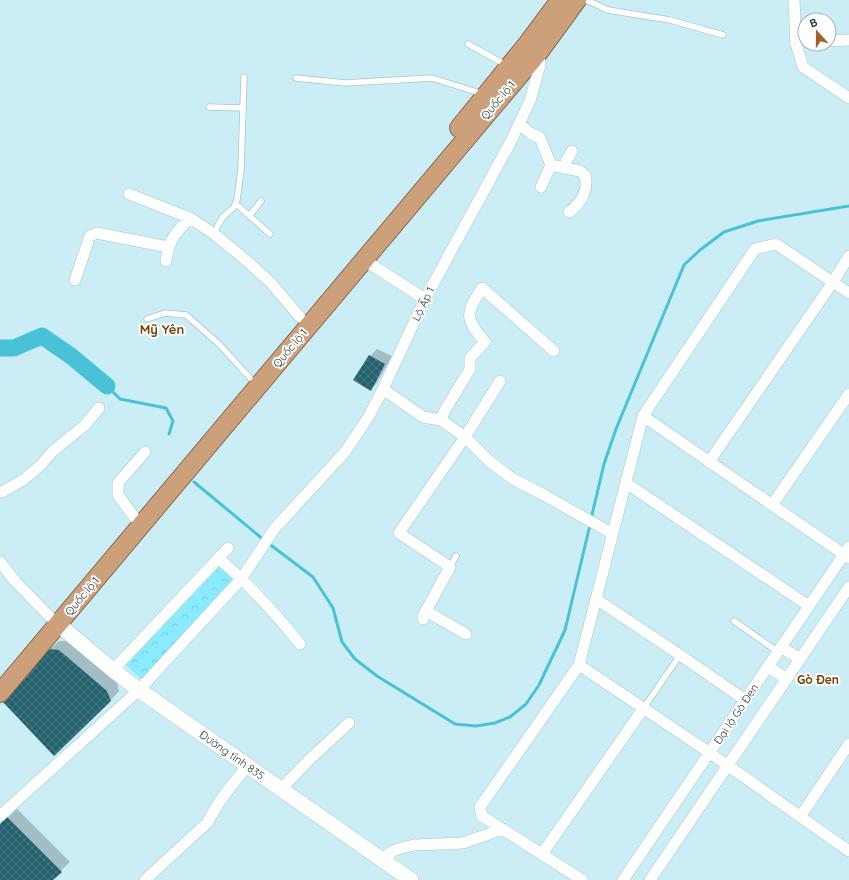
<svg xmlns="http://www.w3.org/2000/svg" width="849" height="880" font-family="Quicksand,sans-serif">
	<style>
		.park { fill: url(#park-crowns) }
		.shadow { fill: #0003 }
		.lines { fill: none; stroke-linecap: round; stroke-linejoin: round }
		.stream { stroke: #49c2d8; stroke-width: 3 }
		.river { stroke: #49c2d8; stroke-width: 17 }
		.building { fill: url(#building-cross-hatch) }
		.service-casing { stroke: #a4c7ce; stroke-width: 7 }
		.minor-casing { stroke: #a4c7ce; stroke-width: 12 }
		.secondary-casing { stroke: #a4c7ce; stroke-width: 16 }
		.trunk-casing { stroke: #8a6b4d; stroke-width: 20 }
		.service { stroke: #fff; stroke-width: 5.5 }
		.minor { stroke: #fff; stroke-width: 11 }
		.secondary { stroke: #fff; stroke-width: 15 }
		.trunk { stroke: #cca07a; stroke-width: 18 }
		.labels { text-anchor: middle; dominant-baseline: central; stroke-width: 4; stroke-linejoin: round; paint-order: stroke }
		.street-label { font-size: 11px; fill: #263437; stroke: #fff }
		.neighbourhood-label { font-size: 12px; font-weight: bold; fill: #774102; stroke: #fff }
		.quarter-label { font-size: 13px; font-weight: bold; fill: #774102; stroke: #fff }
	</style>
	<defs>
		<pattern id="park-crowns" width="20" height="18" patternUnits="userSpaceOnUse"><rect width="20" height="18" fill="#8bebfe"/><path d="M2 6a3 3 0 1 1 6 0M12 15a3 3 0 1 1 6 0" fill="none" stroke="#78cada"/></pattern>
		<pattern id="building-cross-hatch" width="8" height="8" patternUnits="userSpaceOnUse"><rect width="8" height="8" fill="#23626d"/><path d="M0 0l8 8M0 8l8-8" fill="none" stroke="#4a7a82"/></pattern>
	</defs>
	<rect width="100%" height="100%" fill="#cbeef6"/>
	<path class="park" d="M222 564 237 577 142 680 126 665Z"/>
	<path class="shadow" d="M377 349 392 356 377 383 370 390V356Z
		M59 641H68L117 682 119 691 110 701 49 650Z
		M17 809 70 862 51 880H1L0 879V825Z"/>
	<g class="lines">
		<path class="stream" d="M107 386 120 399 166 408 173 421 169 434
			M194 482 264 540
			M591 519 604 464 616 429 684 265 700 250 724 232 758 221 849 206
			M268 543 313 577 333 608 342 642 355 659 377 676 455 724 476 726 495 723 510 717 526 704 539 685 565 630 590 525"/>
		<path class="river" d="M0 348H14L42 336 71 356 107 386"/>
	</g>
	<path class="building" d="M369 355 385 364 371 391 353 380Z
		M49 649 59 650 107 691 111 701 54 756 2 701Z
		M7 817 62 872 53 880H0V824Z"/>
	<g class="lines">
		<g class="service-casing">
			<path id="service" d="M586 0 608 10 670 20 723 35
				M468 44 506 65
				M296 78 345 83 432 78 483 94
				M209 107 242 108
				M236 204 270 234
				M250 215 261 201
				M214 234 218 225 223 217 234 207 237 200 241 170 244 77
				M147 319 165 313 186 315 218 343 250 378
				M450 567 456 556
				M734 621 778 652
				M643 709 680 655"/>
		</g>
		<g class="minor-casing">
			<path id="minor" d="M794 0 796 44 803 67 849 98
				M829 41 849 40
				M519 123 530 133 540 138 551 165 541 187
				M551 165 580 171 585 175C589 190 581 203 569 212
				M564 168 567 160 572 151
				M129 194 190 218 214 234 241 256 270 282 300 317
				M364 260 425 299
				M166 261C169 239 175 234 190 218
				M75 280 90 236 97 233 168 247
				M383 389 423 417 441 420 465 437 489 461 513 479 544 495 613 534
				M643 416 849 558
				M441 420 445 410 470 369V358L485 342C464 318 466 313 482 288L554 351
				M709 462 833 282 849 256
				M626 483 809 606
				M2 492 23 480 40 466 53 451 85 425 99 408
				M772 505 849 394
				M134 517 118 495V483L145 452
				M218 558C249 584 275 613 300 644
				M0 562 15 581 50 617
				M596 599 680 655 745 700
				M426 611 466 634
				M423 619V616L450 567 399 533 465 437 500 381
				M781 647 800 659
				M579 665 710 753 849 851
				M768 667 787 679
				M113 670 228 548
				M281 789 311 758 349 723
				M0 816 139 690 242 578 275 528 345 452 369 416 383 389 425 299 510 143 530 101 540 65 539 52
				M800 817 849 744
				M542 854 643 709
				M381 859 395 850 402 848 414 845 463 843 503 829
				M145 880 208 822C218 801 232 784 248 766
				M582 880 482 816 480 807 579 665 643 416 755 249 776 244 849 293
				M623 880 849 547
				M650 880 849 587"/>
		</g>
		<g class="secondary-casing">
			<path id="secondary" d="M58 624 113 670 139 690 411 880"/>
		</g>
		<g class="trunk-casing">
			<path id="trunk" d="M459 128 528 43 560 0
				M0 693 539 52 577 0"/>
		</g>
		<use href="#service" class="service"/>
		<use href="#minor" class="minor"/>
		<use href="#secondary" class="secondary"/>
		<use href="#trunk" class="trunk"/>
	</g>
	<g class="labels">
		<g class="street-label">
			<text transform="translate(498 100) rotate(-50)">Quốc lộ 1</text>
			<text transform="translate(423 304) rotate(-64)">Lộ Ấp 1</text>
			<text transform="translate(290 348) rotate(-50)">Quốc lộ 1</text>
			<text transform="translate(82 596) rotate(-50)">Quốc lộ 1</text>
			<text transform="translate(736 714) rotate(-56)">Đại lộ Gò Đen</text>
			<text transform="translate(232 755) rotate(35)">Đường tỉnh 835</text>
		</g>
		<g class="neighbourhood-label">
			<text x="818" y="679">Gò Đen</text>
		</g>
		<g class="quarter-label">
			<text x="162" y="329">Mỹ Yên</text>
		</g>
	</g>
	<g transform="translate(817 32) rotate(339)"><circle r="19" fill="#ffffff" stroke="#a8aeaf"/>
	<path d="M0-3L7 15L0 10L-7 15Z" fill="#9f6227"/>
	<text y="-6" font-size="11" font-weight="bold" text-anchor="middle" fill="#263437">B</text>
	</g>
</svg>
